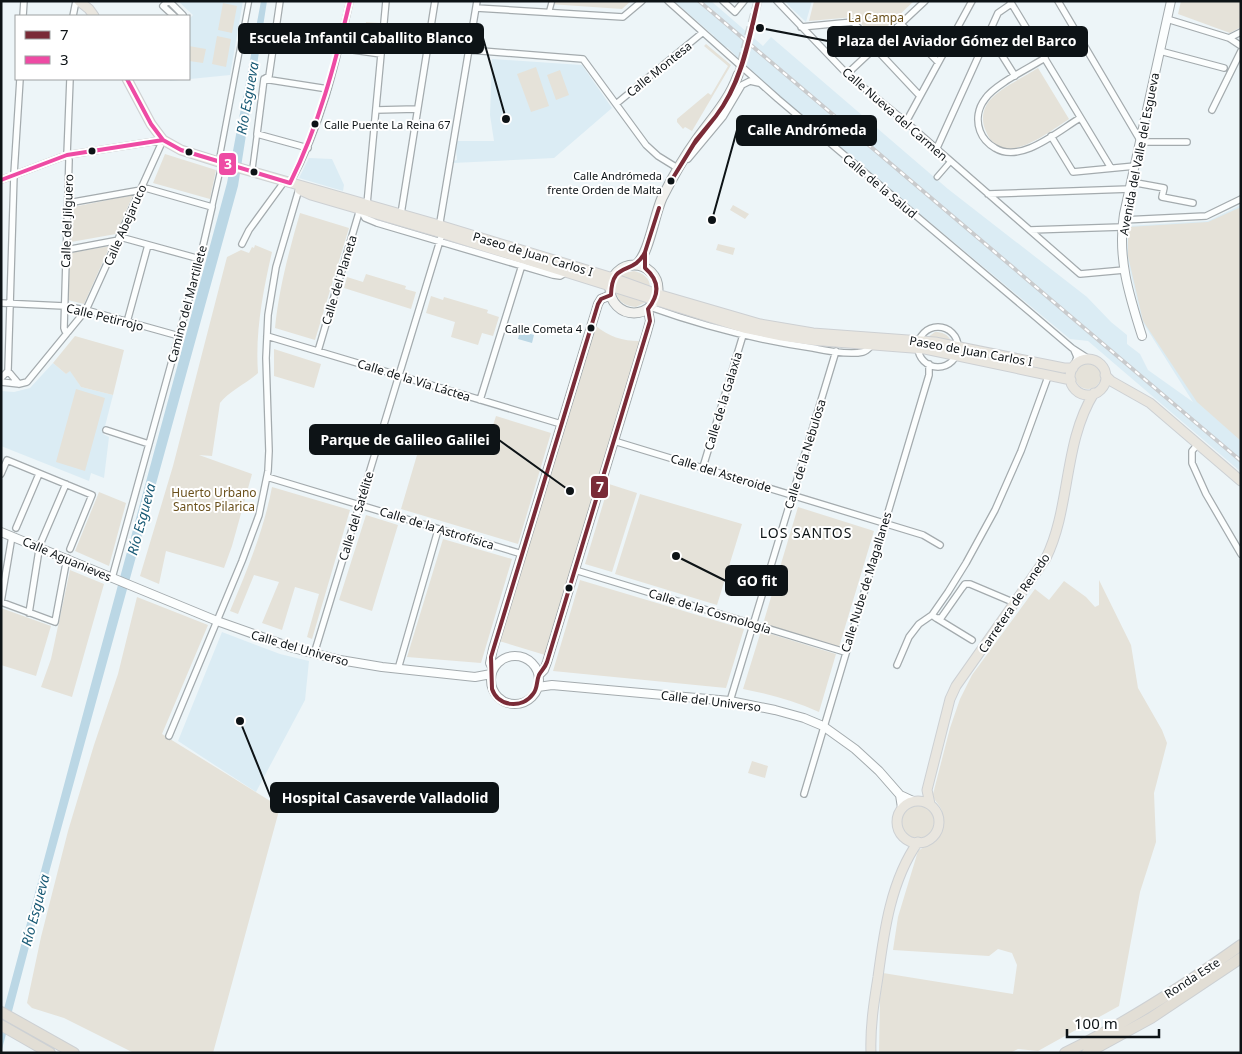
<svg xmlns="http://www.w3.org/2000/svg" width="1242" height="1054" font-family="'Noto Sans',sans-serif">
	<style>
		.built { fill: #dbecf4 }
		.green { fill: #e5e2d9 }
		.water { fill: #bbd7e5 }
		.lines { fill: none; stroke-linecap: round; stroke-linejoin: round }
		.secondary-tunnel { stroke: #cbd3d6; stroke-width: 9; stroke-dasharray: 9 4.5; stroke-linecap: butt }
		.pedestrian-casing { stroke: #a4abae; stroke-width: 7 }
		.minor-casing { stroke: #a4abae; stroke-width: 8 }
		.tertiary-casing { stroke: #a4abae; stroke-width: 10 }
		.secondary-casing { stroke: #a4abae; stroke-width: 11 }
		.primary-casing { stroke: #cdd0d3; stroke-width: 11 }
		.trunk-casing { stroke: #cdd0d3; stroke-width: 12 }
		.pedestrian { stroke: #fcfefe; stroke-width: 4.5 }
		.minor { stroke: #fcfefe; stroke-width: 5.5 }
		.tertiary { stroke: #fcfefe; stroke-width: 8 }
		.secondary { stroke: #f2f2ef; stroke-width: 9 }
		.primary { stroke: #e9e6df; stroke-width: 9 }
		.trunk { stroke: #e2ded5; stroke-width: 10 }
		.rail-casing { stroke: #c9cbcd; stroke-width: 4 }
		.rail { stroke: #fff; stroke-width: 2; stroke-dasharray: 5.5; stroke-linecap: butt }
		.bus-1-casing { stroke: #fff; stroke-width: 8 }
		.bus-2-casing { stroke: #fff; stroke-width: 8 }
		.bus-1 { stroke: #7a2b37; stroke-width: 4 }
		.bus-2 { stroke: #ee4ba4; stroke-width: 4 }
		.bus-dot { fill: #0d1316; stroke: #fff; stroke-width: 2 }
		.labels { text-anchor: middle; dominant-baseline: central; stroke-width: 4; stroke-linejoin: round; paint-order: stroke }
		.bus-label { font-size: 11px; fill: #0d1316; stroke: #fff; text-anchor: end }
		.park-label { font-size: 12px; fill: #6b511c; stroke: #fff }
		.street-label { font-size: 12px; fill: #0d1316; stroke: #fff }
		.water-label { font-size: 14px; font-style: italic; fill: #195a75; stroke: #fff }
		.neighbourhood-label { font-size: 14px; letter-spacing: 1px; fill: #0d1316; stroke: #fff }
		.leader { fill: none; stroke: #0d1316; stroke-width: 2 }
		.callout-dot { fill: #0d1316; stroke: #fff; stroke-width: 2 }
		.callout { fill: #0d1316; stroke: #0d1316; stroke-width: 2 }
		.callout-label { font-size: 14px; text-anchor: middle; font-weight: bold; fill: #fff }
		.line-badge { stroke: #fff; stroke-width: 2 }
		.badge-label { font-size: 14px; text-anchor: middle; font-weight: bold; fill: #fff }
	</style>
	<rect width="100%" height="100%" fill="#edf5f8"/>
	<path class="built" d="M178 1H243L230 75 170 81V79H189V19L193 15Z
		M674 1H711L763 46 771 37 948 189 1087 297 1111 322 1127 335V344L1140 354 1148 370 1193 402 1142 321 1127 257 1128 226 1208 221 1241 205V472L1088 341 1070 339 734 59 735 55 727 47 725 50 712 39 714 36Z
		M785 1H812L806 22 791 8Z
		M492 59 582 65 612 108 554 158 453 163 454 161 457 160 456 148 457 141H494L490 115Z
		M309 158 332 159 344 185 343 191 299 178Z
		M53 363 66 374 70 370 81 387 113 395 103 434 109 437 104 478 91 473 89 481 1 446V391L14 392 30 388Z
		M222 632 280 654 309 661 305 700 256 792 178 741Z"/>
	<path class="green" d="M550 1H631L622 9 549 4Z
		M814 1H914L875 38 854 17 809 21Z
		M1181 1H1241V27L1230 33 1178 14Z
		M223 3 237 6 232 33 218 30Z
		M366 22 381 23 380 34 365 32Z
		M217 36 231 39 226 67 212 64Z
		M706 44 731 65 692 131 685 127 683 129 677 122V119L708 93 711 95 728 66 704 46Z
		M189 46 206 49 203 63 189 61Z
		M536 67 549 106 531 112 517 74Z
		M1038 68 1069 119C1047 133 1000 172 985 129 981 119 983 108 990 100 1000 88 1024 77 1038 68Z
		M560 70 569 95 556 100 547 75Z
		M165 154 216 170 210 199 153 183Z
		M133 195 116 234 71 242 73 207Z
		M733 205 749 214 745 219 730 210Z
		M1241 207V441L1197 402 1143 321 1128 256V227L1208 222Z
		M300 213 349 228 315 340 275 328C279 288 289 251 300 213Z
		M718 244 735 248 733 255 716 250Z
		M255 245 272 252C263 291 255 332 258 373 247 383 228 392 220 403L212 456 199 455 252 474 232 546 224 568 166 551 159 584 140 576 173 466 227 257 241 250 249 253 252 247 254 248Z
		M110 246 84 304 68 300 70 253Z
		M634 271C643 273 650 278 650 287L620 277 624 273Z
		M366 274 406 286 405 289 416 292 411 309 344 288 347 277 363 282Z
		M616 291 646 302 636 307C626 306 617 302 616 291Z
		M431 296 443 300 444 297 488 310 487 313 499 317 493 336 482 333 478 345 451 337 455 322 426 313Z
		M595 325C609 337 622 341 640 341L545 655 499 641Z
		M935 332C942 332 948 334 951 341L928 337Z
		M75 336 124 350 113 395 81 387 70 371 66 374 53 363Z
		M274 349 321 364 314 388 274 376Z
		M1075 376a13 13 0 1 1 26 0a13 13 0 1 1-26 0Z
		M76 389 105 398 85 471 56 462Z
		M496 416 551 433 518 544 401 509 425 428 486 447Z
		M609 484 637 493 612 572 585 564Z
		M272 487 350 510 312 639 307 637 319 594 295 587 282 630 262 623 279 582 254 575 238 614 230 611C247 570 264 530 272 487Z
		M99 492 126 503 109 566 75 551Z
		M640 494 742 524 717 605 615 574Z
		M798 507 874 531 839 647 763 624Z
		M366 515 398 525 372 611 339 600Z
		M443 539 512 559 481 663 407 657Z
		M70 570 104 584 72 697 41 687 51 659Z
		M580 580 744 629 726 688 553 671Z
		M1099 580 1131 645 1138 688 1162 730 1167 743 1154 793 1156 842 1140 892 1119 1006 1038 1051 1018 1049 1010 1053H879L880 998 883 973 1013 994 1017 965 1012 953 998 949 989 956 893 950 898 917 918 851C923 847 928 846 933 843 944 835 947 819 940 807 937 802 934 801 933 794L950 728 960 699 972 675 1035 589 1049 600 1064 581 1086 597 1095 607 1099 605Z
		M137 597 208 625 162 734 280 807 213 1053H134L64 1018 32 1008 27 1003 41 937 68 831 94 745 118 674Z
		M1 608 51 626 36 676 1 665Z
		M761 631 836 654 819 712C794 701 769 694 743 689Z
		M752 761 768 766 765 778 748 773Z
		M902 822a16 16 0 1 1 32 0a16 16 0 1 1-32 0Z"/>
	<path class="water" d="M261 1H267L238 186 39 909 1 1053V1020L86 703 227 183Z
		M520 331 534 335 532 343 518 339Z"/>
	<g class="lines">
		<path class="secondary-tunnel" d="M738 75 758 1"/>
		<g class="pedestrian-casing">
			<path id="pedestrian" d="M549 12 552 1
				M252 172 257 134
				M937 177 950 162
				M212 207 222 163 220 155 249 1"/>
		</g>
		<g class="minor-casing">
			<path id="minor" d="M168 1 163 6 174 16
				M169 1 183 15 181 16
				M280 1 269 76 264 79 257 134 308 148
				M668 1 778 99 1031 313 1072 348 1089 359
				M723 1 735 12 744 1
				M777 1 847 74 906 122 1080 274 1124 270
				M1010 1 1111 168
				M1058 1 1140 140
				M476 8 623 17 642 1
				M23 16 24 1
				M73 16 76 1
				M1167 19 1229 38 1241 46
				M901 24 938 62
				M801 27 853 22 875 46
				M988 33 1015 76
				M1229 38 1241 32
				M874 47 920 96
				M339 48 381 54
				M469 50 583 59 646 145 658 156 679 169
				M1160 51 1224 68
				M1045 58C1029 68 994 85 985 99 978 108 976 120 980 131 983 139 988 144 995 148 1021 164 1058 131 1080 118
				M847 74 925 1
				M264 79 328 89
				M616 104 702 33
				M376 110 417 109
				M1212 110 1241 51
				M906 122 972 1
				M1051 136 1073 172 1135 166
				M1140 142H1187
				M936 150 998 13 1011 4
				M688 159 723 117 742 85 750 81 759 83
				M1 180 67 155 163 140
				M1131 182 1164 188 1162 197 1193 203
				M290 183C322 124 335 66 350 1
				M988 194 1130 189
				M68 203 141 190
				M367 204 386 1
				M360 209 365 218 377 223 553 275 560 276 567 272
				M401 214 435 1
				M1123 220 1206 216 1241 199
				M439 228 477 1
				M1030 230 1122 227
				M120 237 200 259
				M242 244 249 230 284 182
				M66 250 119 240
				M1 303 64 306 86 310 179 336
				M650 307C703 326 758 340 813 348 827 351 850 355 863 352 867 351 869 348 872 345
				M127 322 148 245
				M918 347a20 20 0 1 1 40 0a20 20 0 1 1-40 0Z
				M68 332 65 331 64 328 69 160 67 155 70 79
				M267 336 561 424
				M1074 350 1077 357 1074 366
				M318 351 360 209
				M8 371 19 384
				M1 378 8 371 14 174 20 79
				M1 382 19 384 27 382 86 310 163 140
				M480 400 522 265
				M106 430 149 444 200 259 212 207 142 187
				M614 441 923 535 940 545
				M1198 444 1192 451V463L1206 494 1241 554
				M703 467 743 335
				M1 474 7 460 92 495 70 549
				M267 477 522 554
				M16 528 39 474
				M12 536 1 602 55 622 67 558
				M39 547 66 484
				M575 570 845 652
				M112 578 149 444
				M29 613 39 550
				M932 615 936 618H941L962 588 965 584H970L1015 603
				M936 618 972 640
				M314 654 442 234
				M897 665 909 637 919 624 932 615 948 592 966 563 995 510 1021 451 1049 374
				M398 669 438 530
				M730 701 836 351
				M169 736 242 561 259 515 268 471 269 451 266 358 268 315 276 267 299 189
				M804 794 929 375V364"/>
		</g>
		<g class="tertiary-casing">
			<path id="tertiary" d="M1142 336C1129 295 1117 257 1124 214L1171 1
				M1 532 217 621 293 648 340 660 382 667 475 677 491 674
				M491 680a24 24 0 1 1 48 0a24 24 0 1 1-48 0Z
				M493 669 490 663 493 649 598 304 601 299 611 295
				M539 675 544 670 547 662 647 332 650 321 648 309
				M538 687 552 685 730 701 775 710 804 718 823 726 855 749 879 771 900 795 913 801
				M900 795 902 808"/>
		</g>
		<g class="secondary-casing">
			<path id="secondary" d="M636 265C649 254 654 216 662 198 672 178 684 157 697 139 713 117 729 100 738 75
				M610 289a24 24 0 1 1 48 0a24 24 0 1 1-48 0Z"/>
		</g>
		<g class="primary-casing">
			<path id="primary" d="M79 1 89 9 94 16
				M127 79 151 124 163 140 181 150 225 164 439 225 613 278 657 294 760 324 813 333 935 342 1064 368H1073
				M300 190 311 195 438 232 744 328 782 336 810 340 925 349 1071 380
				M1070 377a18 18 0 1 1 36 0a18 18 0 1 1-36 0Z
				M1105 375 1111 381 1150 403 1241 481
				M897 822a21 21 0 1 1 42 0a21 21 0 1 1-42 0Z
				M930 804 927 790 950 699 956 686 1046 558C1071 507 1063 443 1094 393
				M871 1053C870 1027 874 1002 878 977 884 931 891 880 918 842"/>
		</g>
		<g class="trunk-casing">
			<path id="trunk" d="M1 1012 74 1053
				M1 1025 50 1053
				M1065 1053C1126 1023 1185 985 1241 945
				M1087 1053 1151 1018 1241 958"/>
		</g>
		<use href="#pedestrian" class="pedestrian"/>
		<use href="#minor" class="minor"/>
		<use href="#tertiary" class="tertiary"/>
		<use href="#secondary" class="secondary"/>
		<use href="#primary" class="primary"/>
		<use href="#trunk" class="trunk"/>
		<g class="rail-casing">
			<path id="rail" d="M699 1 1241 461"/>
		</g>
		<use href="#rail" class="rail"/>
		<g class="bus-1-casing">
			<path id="bus-1" d="M716 116C741 83 748 41 758 1
				M716 116C742 83 749 41 758 1
				M671 181 696 140 716 116
				M671 181 694 144 716 116
				M645 252V268C659 280 660 294 648 309L650 321 547 662C545 668 541 671 539 675 536 682 538 688 533 694 522 709 498 707 492 689 492 687 491 660 491 657L598 304 601 299 611 295C612 259 633 277 645 252Z
				M645 252 659 208
				M645 252 659 208"/>
		</g>
		<g class="bus-2-casing">
			<path id="bus-2" d="M127 79 151 124 163 140 181 150 290 183
				M1 180 67 155 163 140
				M290 183C319 125 335 64 350 1"/>
		</g>
		<use href="#bus-1" class="bus-1"/>
		<use href="#bus-2" class="bus-2"/>
	</g>
	<g class="bus-dot">
		<circle cx="315" cy="124" r="4.5"/>
		<circle cx="92" cy="151" r="4.5"/>
		<circle cx="189" cy="152" r="4.5"/>
		<circle cx="254" cy="172" r="4.5"/>
		<circle cx="671" cy="181" r="4.5"/>
		<circle cx="591" cy="328" r="4.5"/>
		<circle cx="569" cy="588" r="4.5"/>
	</g>
	<g class="labels">
		<g class="bus-label">
			<text x="324" y="124" text-anchor="start">Calle Puente La Reina 67</text>
			<text x="662" y="175">Calle Andrómeda<tspan x="662" dy="14">frente Orden de Malta</tspan></text>
			<text x="582" y="328">Calle Cometa 4</text>
		</g>
		<g class="park-label">
			<text x="876" y="17">La Campa</text>
			<text x="214" y="492">Huerto Urbano<tspan x="214" dy="14">Santos Pilarica</tspan></text>
		</g>
		<g class="street-label">
			<text transform="translate(659 69) rotate(-39)">Calle Montesa</text>
			<text transform="translate(895 114) rotate(41)">Calle Nueva del Carmen</text>
			<text transform="translate(1139 154) rotate(-79)">Avenida del Valle del Esgueva</text>
			<text transform="translate(880 186) rotate(40)">Calle de la Salud</text>
			<text transform="translate(67 221) rotate(-88)">Calle del Jilguero</text>
			<text transform="translate(125 225) rotate(-66)">Calle Abejaruco</text>
			<text transform="translate(533 254) rotate(17)">Paseo de Juan Carlos I</text>
			<text transform="translate(339 280) rotate(-73)">Calle del Planeta</text>
			<text transform="translate(187 304) rotate(-75)">Camino del Martillete</text>
			<text transform="translate(105 317) rotate(14)">Calle Petirrojo</text>
			<text transform="translate(971 351) rotate(10)">Paseo de Juan Carlos I</text>
			<text transform="translate(414 380) rotate(17)">Calle de la Vía Láctea</text>
			<text transform="translate(723 401) rotate(-73)">Calle de la Galaxia</text>
			<text transform="translate(805 454) rotate(-73)">Calle de la Nebulosa</text>
			<text transform="translate(721 473) rotate(17)">Calle del Asteroide</text>
			<text transform="translate(356 516) rotate(-73)">Calle del Satélite</text>
			<text transform="translate(437 528) rotate(17)">Calle de la Astrofísica</text>
			<text transform="translate(67 559) rotate(23)">Calle Aguanieves</text>
			<text transform="translate(866 582) rotate(-73)">Calle Nube de Magallanes</text>
			<text transform="translate(1014 603) rotate(-56)">Carretera de Renedo</text>
			<text transform="translate(710 611) rotate(17)">Calle de la Cosmología</text>
			<text transform="translate(300 648) rotate(16)">Calle del Universo</text>
			<text transform="translate(711 701) rotate(7)">Calle del Universo</text>
			<text transform="translate(1192 978) rotate(-33)">Ronda Este</text>
		</g>
		<g class="water-label">
			<text transform="translate(247 98) rotate(-80)">Río Esgueva</text>
			<text transform="translate(141 519) rotate(-75)">Río Esgueva</text>
			<text transform="translate(35 910) rotate(-75)">Río Esgueva</text>
		</g>
		<g class="neighbourhood-label">
			<text x="806" y="532">LOS SANTOS</text>
		</g>
	</g>
	<path class="leader" d="M506 119L483 38M760 28L828 41M712 220L737 130M570 491L499 440M676 556L726 581M240 721L271 798"/>
	<g class="callout-dot">
		<circle cx="506" cy="119" r="5"/>
		<circle cx="760" cy="28" r="5"/>
		<circle cx="712" cy="220" r="5"/>
		<circle cx="570" cy="491" r="5"/>
		<circle cx="676" cy="556" r="5"/>
		<circle cx="240" cy="721" r="5"/>
	</g>
	<g class="callout">
		<rect x="239" y="24" width="244" height="29" rx="5"/>
		<rect x="828" y="27" width="259" height="29" rx="5"/>
		<rect x="737" y="116" width="139" height="29" rx="5"/>
		<rect x="310" y="425" width="189" height="29" rx="5"/>
		<rect x="726" y="566" width="61" height="29" rx="5"/>
		<rect x="271" y="783" width="227" height="29" rx="5"/>
	</g>
	<g class="callout-label">
		<text x="361" y="43">Escuela Infantil Caballito Blanco</text>
		<text x="957" y="46">Plaza del Aviador Gómez del Barco</text>
		<text x="807" y="135">Calle Andrómeda</text>
		<text x="405" y="445">Parque de Galileo Galilei</text>
		<text x="757" y="586">GO fit</text>
		<text x="385" y="803">Hospital Casaverde Valladolid</text>
	</g>
	<g class="line-badge">
		<rect x="218" y="152" width="19" height="24" rx="5" fill="#ee4ba4"/>
		<rect x="590" y="475" width="19" height="24" rx="5" fill="#7a2b37"/>
	</g>
	<g class="badge-label">
		<text x="228" y="169">3</text>
		<text x="600" y="492">7</text>
	</g>
	<rect width="1242" height="1054" fill="none" stroke="#0d1316" stroke-width="5"/>
	<rect x="15" y="15" width="175" height="65" fill="#ffffff" stroke="#9ea1a2"/>
	<rect x="25" y="31" width="25" height="8" fill="#7a2b37" stroke="#9ea1a2"/>
	<text x="60" y="40" font-size="15" fill="#0d1316">7</text>
	<rect x="25" y="56" width="25" height="8" fill="#ee4ba4" stroke="#9ea1a2"/>
	<text x="60" y="65" font-size="15" fill="#0d1316">3</text>
	<path d="M1067 1029v8h92v-8" fill="none" stroke="#0d1316" stroke-width="2.5"/>
	<text x="1074" y="1029" font-size="15" fill="#0d1316" stroke="#ffffff" stroke-width="4" paint-order="stroke">100 m</text>
</svg>
